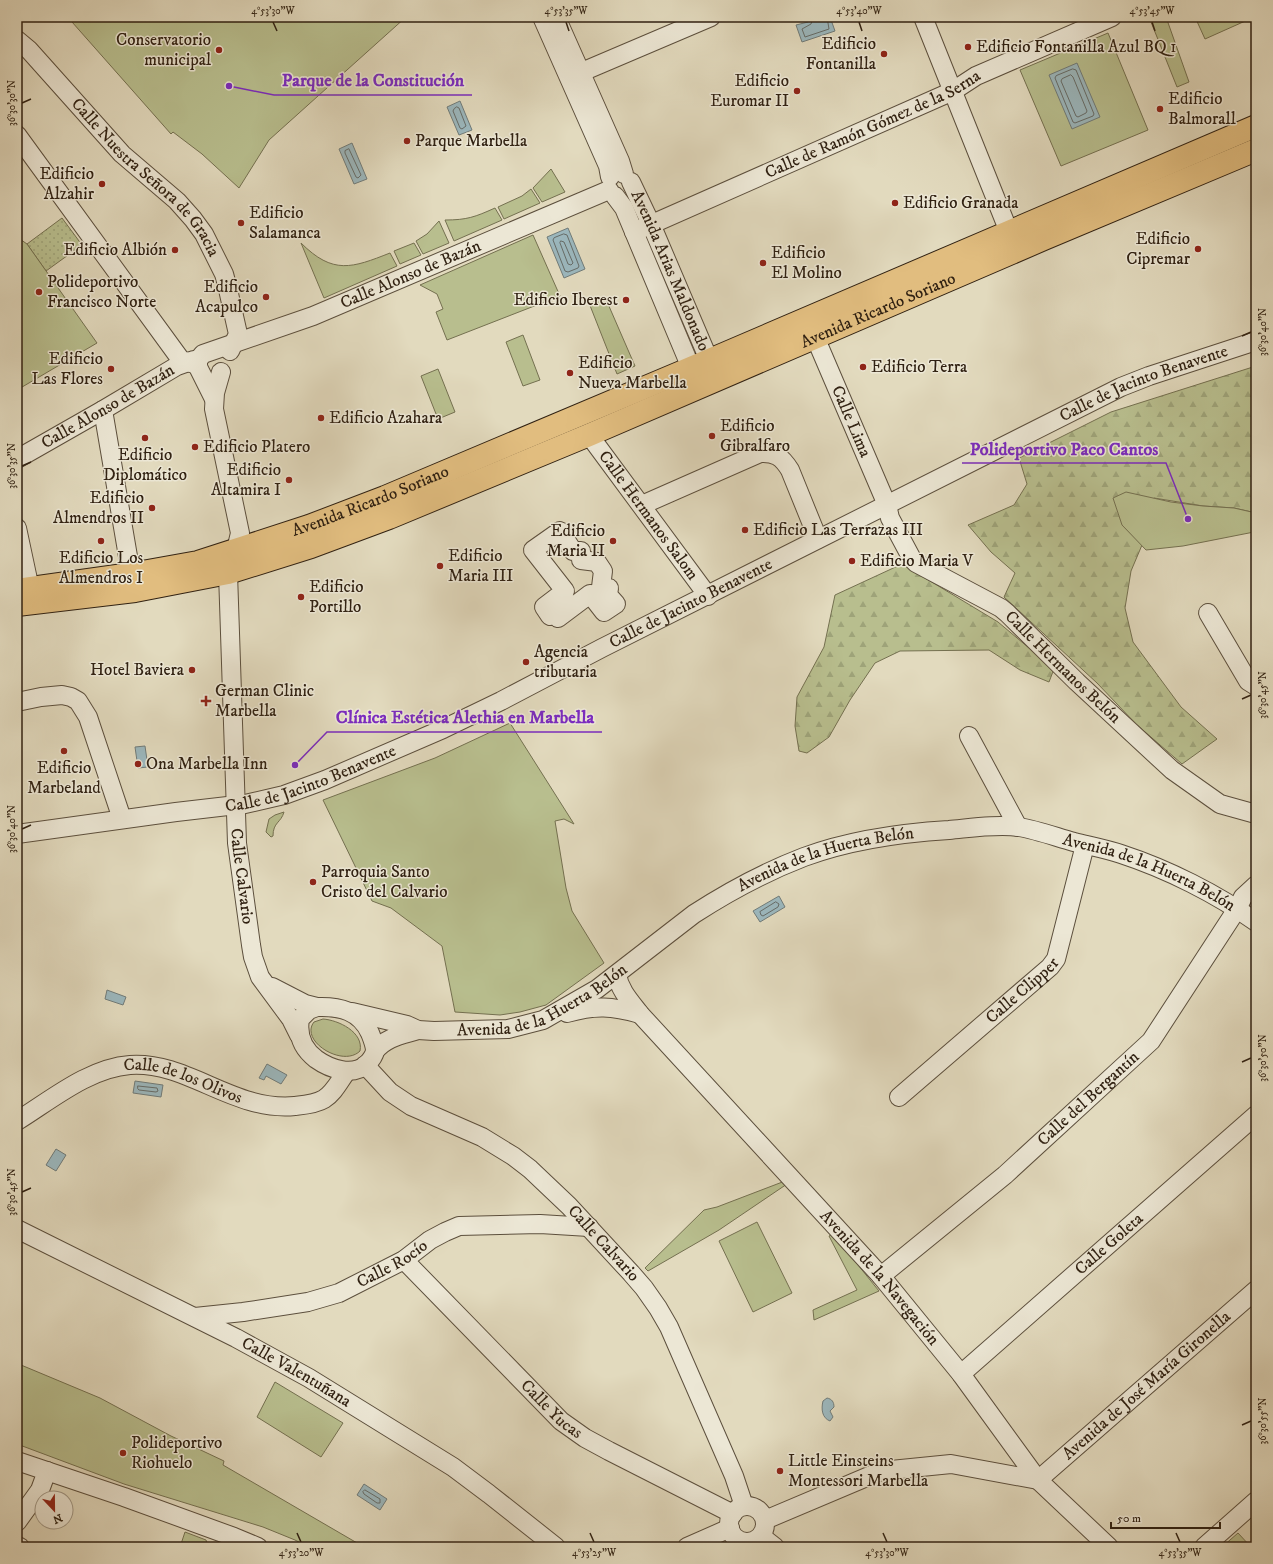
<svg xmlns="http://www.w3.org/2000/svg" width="1273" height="1564" font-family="'IM FELL DW Pica',serif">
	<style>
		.grass { fill: url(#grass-dots); stroke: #747050 }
		.forest { fill: url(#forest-firs); stroke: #747050 }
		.green { fill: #b8be8e; stroke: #747050 }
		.water { fill: #9bb7bd; stroke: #707b79 }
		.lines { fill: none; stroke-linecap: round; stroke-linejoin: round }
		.shore { stroke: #666c68; stroke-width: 1 }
		.minor-casing { stroke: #5c4f3d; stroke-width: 20 }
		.major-casing { stroke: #302112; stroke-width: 24 }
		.minor { stroke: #ece7d5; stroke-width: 18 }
		.major { stroke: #e1bd7f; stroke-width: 22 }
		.ticks { fill: none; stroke: #302112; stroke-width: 1.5 }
		.poi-dot { fill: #8f2418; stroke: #ece7d5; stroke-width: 1.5 }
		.labels { text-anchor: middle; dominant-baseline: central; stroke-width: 3; stroke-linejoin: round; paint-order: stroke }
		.poi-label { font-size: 17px; fill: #302112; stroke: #ece7d5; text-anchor: start }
		.street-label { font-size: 17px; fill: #302112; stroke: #ece7d5 }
		.leader { fill: none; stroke: #7b2cbf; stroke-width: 1.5 }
		.callout-dot { fill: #7b2cbf; stroke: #ece7d5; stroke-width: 1.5 }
		.callout-label { font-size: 18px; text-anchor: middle; font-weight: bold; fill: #7b2cbf; stroke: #ece7d5; stroke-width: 3; stroke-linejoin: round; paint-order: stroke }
		.neatline { fill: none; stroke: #302112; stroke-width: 1.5 }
		.ticks-label { font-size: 10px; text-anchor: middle; fill: #302112 }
	</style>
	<defs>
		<pattern id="grass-dots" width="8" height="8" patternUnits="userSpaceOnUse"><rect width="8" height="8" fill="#b8be8e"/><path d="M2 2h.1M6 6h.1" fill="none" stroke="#9ea379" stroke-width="1.8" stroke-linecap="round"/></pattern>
		<pattern id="forest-firs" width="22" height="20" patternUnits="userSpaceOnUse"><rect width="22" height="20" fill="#b8be8e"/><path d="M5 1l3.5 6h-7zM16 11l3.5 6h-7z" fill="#9ea379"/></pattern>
	</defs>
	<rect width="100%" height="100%" fill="#e2dabe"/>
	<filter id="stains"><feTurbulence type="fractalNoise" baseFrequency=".005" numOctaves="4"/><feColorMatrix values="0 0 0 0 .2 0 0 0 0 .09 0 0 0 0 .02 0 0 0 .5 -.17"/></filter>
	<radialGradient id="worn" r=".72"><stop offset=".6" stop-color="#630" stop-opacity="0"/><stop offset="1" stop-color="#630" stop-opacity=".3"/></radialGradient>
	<path class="grass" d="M62 218 82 245 46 271 27 244Z"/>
	<path class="forest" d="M1256 366V513L1234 508 1203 506 1154 498 1122 525 1142 545 1131 571 1125 608 1133 642 1181 707 1217 739 1182 764 1137 725 1097 683 1004 597 1015 573 991 552 968 525 1014 505 1027 484 1019 458 1111 412Z
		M902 564 998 622 1054 669 1049 682 1020 670 989 650 900 651 875 663 850 700 829 737 807 753 799 751 795 726 797 697 824 647 835 595Z"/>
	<path class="green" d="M70 17H406L269 140 239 188 202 154 173 132 171 134 72 22 73 21Z
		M1149 17H1166L1189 82 1177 87Z
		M1195 17H1252V18L1205 39Z
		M1108 33 1148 130 1061 166 1020 70Z
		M551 169 565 192 542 202 533 188Z
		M531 189 540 203 504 219 498 207 522 196Z
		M495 208 502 220 454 241 445 220C467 220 475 217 495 208Z
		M439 221 449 243 423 254 416 241 427 234Z
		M533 235 560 296 447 340 436 312 443 309 437 294 420 285Z
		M17 237 27 244 97 343 17 390Z
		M301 243C333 275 352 268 390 253L397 266 324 298Z
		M414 243 421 255 400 264 394 251Z
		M605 297 635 366 617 374 589 303Z
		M523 335 540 380 523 386 506 342Z
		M438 369 455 412 438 419 421 376Z
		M1126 492 1171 502 1203 506 1234 508 1256 513V534L1254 532 1183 546 1146 550 1122 525 1113 498Z
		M510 723 574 824 564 819 555 821 566 888 572 911 604 963 546 1005 520 1012 500 1015 455 1012 442 946 391 908 372 901 323 800 435 758Z
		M284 812C281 823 273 822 273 836L271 837 266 832 269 819 275 815Z
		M323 1019C338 1020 364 1032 360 1051 343 1068 299 1041 314 1022Z
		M785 1181 787 1184 719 1230 648 1271 645 1268 704 1210 717 1207Z
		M757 1222 792 1293 753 1312 719 1241Z
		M833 1234 879 1291 814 1320 813 1310 857 1290 829 1236Z
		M17 1361 21 1365 100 1398 171 1436 224 1461 223 1465 364 1547H308L295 1540 263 1527 124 1484 17 1444Z
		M275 1382 343 1423 321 1457 257 1417Z
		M185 1532 206 1540 209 1547H180Z
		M1238 1533 1251 1547H1222Z"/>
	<path class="water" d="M807 17H830L835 31 802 42 796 25 808 22Z
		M1077 63 1100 117 1072 129 1049 75Z
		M460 101 472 130 459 135 447 107Z
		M352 143 367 179 354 184 339 149Z
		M568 228 585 269 564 278 547 237Z
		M145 746 148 767 138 768 135 747Z
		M779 896 785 907 760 922 753 911Z
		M107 990 126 997 123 1005 105 999Z
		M267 1064 287 1075 281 1084 266 1076 264 1080 259 1078Z
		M135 1081 163 1085 161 1097 133 1093Z
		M56 1149 66 1155 56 1171 46 1165Z
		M827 1398C832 1399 834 1402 834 1407L830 1411 833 1417 830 1421C822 1418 821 1409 823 1401Z
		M364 1484 387 1499 380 1510 357 1495Z"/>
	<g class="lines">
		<path class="shore" d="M811 17 812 21 811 24 802 29 805 37 829 29 827 17
			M1073 69 1076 70 1094 114 1093 116 1075 123 1073 122 1055 78 1056 76Z
			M1071 75 1073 77 1087 111 1086 113 1078 117 1076 116 1061 81 1062 79Z
			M457 107 459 108 466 126 462 129 460 128 453 111 454 109Z
			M349 149 361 175 358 178 356 177 345 153V151Z
			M564 234 567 235 579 266 578 268 568 272 565 271 553 240 554 238Z
			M561 241 564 242 573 263 571 265 568 264 560 243Z
			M776 902 779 904 778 907 763 916 761 915 760 912Z
			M138 1086 157 1088 158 1091 156 1092 139 1090 138 1089Z
			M365 1490 380 1499V1503H377L364 1494 363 1492Z"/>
		<g class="minor-casing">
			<g id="minor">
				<path d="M542 17 608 166 610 177"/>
				<path d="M556 17 620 161 624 174"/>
				<path d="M923 17 1009 232"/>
				<path id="s1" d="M17 40 29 50 122 154 177 201 193 219 204 234 224 274 227 285 238 334 230 351"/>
				<path d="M570 77 711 17"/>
				<path d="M17 135 181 360 198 365"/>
				<path id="s2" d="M631 182 651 224 709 360"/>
				<path d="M615 196 624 208 691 368"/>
				<path id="s3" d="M634 232 953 91 976 76 1112 17"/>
				<path id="s4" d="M815 337 887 505 890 518 912 559 916 563 1001 608 1007 613 1077 682 1172 770 1220 804 1256 814"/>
				<path id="s5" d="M221 372 215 393 214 409 240 533 236 550 228 573 237 843 251 945 253 957 260 977 291 1019 299 1035"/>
				<path id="s6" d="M214 399 198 367V360L203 354 313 316 609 190"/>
				<path d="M103 410 131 574"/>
				<path id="s7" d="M589 435 708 596"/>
				<path id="s8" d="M17 459 103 410 177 366 194 360"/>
				<path d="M642 505 760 453C775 452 782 457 790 470L818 539"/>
				<path d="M17 528 30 589"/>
				<path d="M560 531 573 551H581V560L597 562 603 571 601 587 609 588 608 595 616 604 604 612 590 594 558 618 556 613 550 616 544 607 565 591 533 550Z"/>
				<path d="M1208 613 1248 681 1256 686"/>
				<path d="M17 702 41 697 62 695 71 697 78 701 88 717 122 819"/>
				<path d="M969 736 1018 827"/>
				<path id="s9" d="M17 834 176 812 245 804 284 795 325 780 443 729 501 701 602 648 1121 387 1149 376 1256 341"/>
				<path id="s10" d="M617 975C620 991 631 1002 640 1014L881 1276 961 1374 1038 1480 1109 1547"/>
				<path d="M272 987 305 1004 317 1007"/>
				<path d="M317 1007C340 1006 360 1011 370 1033 372 1038 375 1045 375 1051 374 1056 370 1061 367 1064 353 1077 330 1069 316 1059 303 1049 297 1036 300 1019L309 1010Z"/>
				<path id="s11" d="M352 1012 407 1025 418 1030 434 1031 508 1029 543 1020 597 989 694 914C728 892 765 872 804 857 850 840 900 833 949 830 971 828 996 824 1019 827 1037 830 1056 837 1074 842 1090 846 1106 849 1121 854 1167 869 1217 894 1256 922"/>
				<path d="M567 1013C595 1005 612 1006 640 1014"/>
				<path d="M375 1051C386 1037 402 1035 418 1030"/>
				<path id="s12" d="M365 1065 390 1092 411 1106 482 1137 513 1156 530 1169 569 1206 631 1273 644 1288 658 1308 669 1327 734 1476 744 1506"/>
				<path id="s13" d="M899 1097 1050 967 1056 959 1085 845"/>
				<path id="s14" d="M17 1121C51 1100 89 1068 130 1065 188 1061 233 1112 295 1106 304 1105 316 1104 324 1099 334 1093 340 1080 347 1071"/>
				<path id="s15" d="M17 1229 236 1338 309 1378 453 1467 489 1494 556 1547"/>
				<path id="s16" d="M404 1260 561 1421 585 1438 609 1451 733 1514"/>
				<path id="s17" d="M881 1276 1005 1175 1151 1041 1237 909 1243 897 1256 885"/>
				<path id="s18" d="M195 1317 243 1312 308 1302 339 1293 404 1260 430 1240 445 1232 459 1226 540 1224 589 1227"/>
				<path id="s19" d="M961 1374 1256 1115"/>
				<path d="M17 1461 124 1497 234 1537 258 1547"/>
				<path id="s20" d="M1038 1480 1256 1290"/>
				<circle cx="747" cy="1524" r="18"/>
				<path d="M765 1520 881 1471 951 1464 1038 1480"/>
				<path d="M17 1522 40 1490 47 1471"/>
				<path d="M761 1536 775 1547"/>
				<path d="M17 1546 20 1547"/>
				<path d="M687 1547 730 1528"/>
				<path d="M1204 1547 1256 1501"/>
			</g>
		</g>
		<g class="major-casing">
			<g id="major">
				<path id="s21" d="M17 590 131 574 198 562 309 526 385 497 691 368 1256 126"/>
				<path id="s22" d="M17 605 135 591 228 573 311 547 389 518 589 435 1044 239 1256 150"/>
			</g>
		</g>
		<use href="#minor" class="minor"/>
		<use href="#major" class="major"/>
	</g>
	<path class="ticks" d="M273 22 277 31M566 22 569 31M859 22 862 31M1152 22 1155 31M22 103 31 99M1242 336 1251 332M22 466 31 462M1242 699 1251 695M22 829 31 825M1242 1062 1251 1058M22 1192 31 1188M1242 1425 1251 1421M297 1533 301 1542M590 1533 594 1542M883 1533 887 1542M1176 1533 1180 1542"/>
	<g class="poi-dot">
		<circle cx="968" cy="47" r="4"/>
		<circle cx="219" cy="50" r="4"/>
		<circle cx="884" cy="54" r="4"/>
		<circle cx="797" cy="91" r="4"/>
		<circle cx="1160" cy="109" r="4"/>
		<circle cx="407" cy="141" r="4"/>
		<circle cx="102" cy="184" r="4"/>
		<circle cx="895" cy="203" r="4"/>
		<circle cx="241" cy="223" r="4"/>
		<circle cx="1198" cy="249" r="4"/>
		<circle cx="175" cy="250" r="4"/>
		<circle cx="763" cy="263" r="4"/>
		<circle cx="39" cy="292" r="4"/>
		<circle cx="266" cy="297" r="4"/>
		<circle cx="626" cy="300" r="4"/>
		<circle cx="863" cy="367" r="4"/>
		<circle cx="111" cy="369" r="4"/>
		<circle cx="570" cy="373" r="4"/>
		<circle cx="321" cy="418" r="4"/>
		<circle cx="712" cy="436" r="4"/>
		<circle cx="145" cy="438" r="4"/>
		<circle cx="195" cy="447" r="4"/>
		<circle cx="289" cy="480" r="4"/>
		<circle cx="152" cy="508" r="4"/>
		<circle cx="745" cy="530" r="4"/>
		<circle cx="101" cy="541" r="4"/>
		<circle cx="613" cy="541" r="4"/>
		<circle cx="852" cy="561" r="4"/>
		<circle cx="440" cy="566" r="4"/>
		<circle cx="301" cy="597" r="4"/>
		<circle cx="526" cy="662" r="4"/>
		<circle cx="192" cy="670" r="4"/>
		<path d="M204 695h4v4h4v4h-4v4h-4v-4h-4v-4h4z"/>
		<circle cx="64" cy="751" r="4"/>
		<circle cx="138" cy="764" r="4"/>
		<circle cx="313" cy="882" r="4"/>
		<circle cx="123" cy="1453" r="4"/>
		<circle cx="780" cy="1471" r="4"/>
	</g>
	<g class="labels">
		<g class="poi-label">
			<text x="211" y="40" text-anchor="end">Conservatorio<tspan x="211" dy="20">municipal</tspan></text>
			<text x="876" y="44" text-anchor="end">Edificio<tspan x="876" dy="20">Fontanilla</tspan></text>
			<text x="976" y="47">Edificio Fontanilla Azul BQ 1</text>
			<text x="789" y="81" text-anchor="end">Edificio<tspan x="789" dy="20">Euromar II</tspan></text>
			<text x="1168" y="99">Edificio<tspan x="1168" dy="20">Balmorall</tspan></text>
			<text x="415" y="141">Parque Marbella</text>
			<text x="94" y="174" text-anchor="end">Edificio<tspan x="94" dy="20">Alzahir</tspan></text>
			<text x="903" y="203">Edificio Granada</text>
			<text x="249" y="213">Edificio<tspan x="249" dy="20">Salamanca</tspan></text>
			<text x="1190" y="239" text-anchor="end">Edificio<tspan x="1190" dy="20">Cipremar</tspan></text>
			<text x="167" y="250" text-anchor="end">Edificio Albión</text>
			<text x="771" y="253">Edificio<tspan x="771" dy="20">El Molino</tspan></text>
			<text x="47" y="282">Polideportivo<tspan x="47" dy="20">Francisco Norte</tspan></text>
			<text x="258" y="287" text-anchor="end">Edificio<tspan x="258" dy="20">Acapulco</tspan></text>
			<text x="618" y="300" text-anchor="end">Edificio Iberest</text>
			<text x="103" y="359" text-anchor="end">Edificio<tspan x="103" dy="20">Las Flores</tspan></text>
			<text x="578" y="363">Edificio<tspan x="578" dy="20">Nueva Marbella</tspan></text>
			<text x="871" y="367">Edificio Terra</text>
			<text x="329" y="418">Edificio Azahara</text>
			<text x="720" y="426">Edificio<tspan x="720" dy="20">Gibralfaro</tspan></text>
			<text x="203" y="447">Edificio Platero</text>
			<text x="145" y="455" text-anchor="middle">Edificio<tspan x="145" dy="20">Diplomático</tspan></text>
			<text x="281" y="470" text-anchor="end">Edificio<tspan x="281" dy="20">Altamira I</tspan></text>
			<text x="144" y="498" text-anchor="end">Edificio<tspan x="144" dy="20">Almendros II</tspan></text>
			<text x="753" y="530">Edificio Las Terrazas III</text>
			<text x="605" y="531" text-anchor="end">Edificio<tspan x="605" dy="20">Maria II</tspan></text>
			<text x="448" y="556">Edificio<tspan x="448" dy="20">Maria III</tspan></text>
			<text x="101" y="558" text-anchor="middle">Edificio Los<tspan x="101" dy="20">Almendros I</tspan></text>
			<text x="860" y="561">Edificio Maria V</text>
			<text x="309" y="587">Edificio<tspan x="309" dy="20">Portillo</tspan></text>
			<text x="534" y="652">Agencia<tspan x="534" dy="20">tributaria</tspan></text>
			<text x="184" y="670" text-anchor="end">Hotel Baviera</text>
			<text x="215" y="691">German Clinic<tspan x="215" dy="20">Marbella</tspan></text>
			<text x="146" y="764">Ona Marbella Inn</text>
			<text x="64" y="768" text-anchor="middle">Edificio<tspan x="64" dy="20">Marbeland</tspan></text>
			<text x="321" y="872">Parroquia Santo<tspan x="321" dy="20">Cristo del Calvario</tspan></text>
			<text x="131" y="1443">Polideportivo<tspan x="131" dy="20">Riohuelo</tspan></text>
			<text x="788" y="1461">Little Einsteins<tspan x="788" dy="20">Montessori Marbella</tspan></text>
		</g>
		<g class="street-label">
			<text stroke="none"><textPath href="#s3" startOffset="262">Calle de Ramón Gómez de la Serna</textPath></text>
			<text stroke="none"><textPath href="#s1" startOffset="189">Calle Nuestra Señora de Gracia</textPath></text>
			<text stroke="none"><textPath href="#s2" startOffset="97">Avenida Arias Maldonado</textPath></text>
			<text stroke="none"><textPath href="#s6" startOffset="273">Calle Alonso de Bazán</textPath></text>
			<text stroke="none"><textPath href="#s22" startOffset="915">Avenida Ricardo Soriano</textPath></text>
			<text stroke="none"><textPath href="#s9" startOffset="1224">Calle de Jacinto Benavente</textPath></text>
			<text stroke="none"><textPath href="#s8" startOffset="105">Calle Alonso de Bazán</textPath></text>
			<text stroke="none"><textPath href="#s4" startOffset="92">Calle Lima</textPath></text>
			<text stroke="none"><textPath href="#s21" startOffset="366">Avenida Ricardo Soriano</textPath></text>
			<text stroke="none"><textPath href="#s7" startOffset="100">Calle Hermanos Salom</textPath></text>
			<text stroke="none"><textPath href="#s9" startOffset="720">Calle de Jacinto Benavente</textPath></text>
			<text stroke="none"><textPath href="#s4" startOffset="430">Calle Hermanos Belón</textPath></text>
			<text stroke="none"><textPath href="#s9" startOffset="300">Calle de Jacinto Benavente</textPath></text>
			<text stroke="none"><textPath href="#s11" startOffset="524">Avenida de la Huerta Belón</textPath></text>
			<text stroke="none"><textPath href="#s11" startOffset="860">Avenida de la Huerta Belón</textPath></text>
			<text stroke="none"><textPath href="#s5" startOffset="510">Calle Calvario</textPath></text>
			<text stroke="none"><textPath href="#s13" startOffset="163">Calle Clipper</textPath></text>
			<text stroke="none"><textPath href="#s11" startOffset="200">Avenida de la Huerta Belón</textPath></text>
			<text stroke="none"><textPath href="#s14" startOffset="183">Calle de los Olivos</textPath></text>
			<text stroke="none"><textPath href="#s17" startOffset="273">Calle del Bergantín</textPath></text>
			<text stroke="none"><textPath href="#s12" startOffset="302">Calle Calvario</textPath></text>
			<text stroke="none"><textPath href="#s19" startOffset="197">Calle Goleta</textPath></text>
			<text stroke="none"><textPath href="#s18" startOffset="207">Calle Rocío</textPath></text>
			<text stroke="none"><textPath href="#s10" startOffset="402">Avenida de la Navegación</textPath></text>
			<text stroke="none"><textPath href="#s15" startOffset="314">Calle Valentuñana</textPath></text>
			<text stroke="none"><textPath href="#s20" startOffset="144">Avenida de José María Gironella</textPath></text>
			<text stroke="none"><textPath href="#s16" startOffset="210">Calle Yucas</textPath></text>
		</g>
	</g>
	<path class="leader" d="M229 86L274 95H472M1188 519L1166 463H962M295 765L327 732H602"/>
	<g class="callout-dot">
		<circle cx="229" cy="86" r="4"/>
		<circle cx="1188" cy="519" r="4"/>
		<circle cx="295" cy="765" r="4"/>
	</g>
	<g class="callout-label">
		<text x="373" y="86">Parque de la Constitución</text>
		<text x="1064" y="455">Polideportivo Paco Cantos</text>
		<text x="465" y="723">Clínica Estética Alethia en Marbella</text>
	</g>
	<rect width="1273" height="1564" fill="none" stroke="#e2dabe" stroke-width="44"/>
	<g transform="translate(54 1510) rotate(158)"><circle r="19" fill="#ece7d5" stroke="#a19887"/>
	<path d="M0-3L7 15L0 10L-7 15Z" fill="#8f2418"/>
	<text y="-6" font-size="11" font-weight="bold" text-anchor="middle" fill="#302112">N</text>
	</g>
	<path d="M1111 1522v6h109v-6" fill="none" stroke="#302112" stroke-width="2"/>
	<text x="1117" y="1522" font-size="12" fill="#302112" stroke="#ece7d5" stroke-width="3" paint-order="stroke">50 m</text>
	<rect x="22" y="22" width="1229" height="1520" class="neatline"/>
	<g class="ticks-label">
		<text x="273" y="14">4°53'30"W</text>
		<text x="566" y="14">4°53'35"W</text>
		<text x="859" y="14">4°53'40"W</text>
		<text x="1152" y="14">4°53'45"W</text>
		<text transform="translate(11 103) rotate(-90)" y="4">36°30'30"N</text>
		<text transform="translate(1262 332) rotate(-90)" y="4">36°30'40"N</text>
		<text transform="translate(11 466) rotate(-90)" y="4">36°30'35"N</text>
		<text transform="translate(1262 695) rotate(-90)" y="4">36°30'45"N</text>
		<text transform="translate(11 829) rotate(-90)" y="4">36°30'40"N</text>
		<text transform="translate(1262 1058) rotate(-90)" y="4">36°30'50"N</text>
		<text transform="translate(11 1192) rotate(-90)" y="4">36°30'45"N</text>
		<text transform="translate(1262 1421) rotate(-90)" y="4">36°30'55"N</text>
		<text x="301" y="1556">4°53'20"W</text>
		<text x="594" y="1556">4°53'25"W</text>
		<text x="887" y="1556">4°53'30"W</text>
		<text x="1180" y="1556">4°53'35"W</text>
	</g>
	<rect width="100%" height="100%" filter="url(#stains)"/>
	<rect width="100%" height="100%" fill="url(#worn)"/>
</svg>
